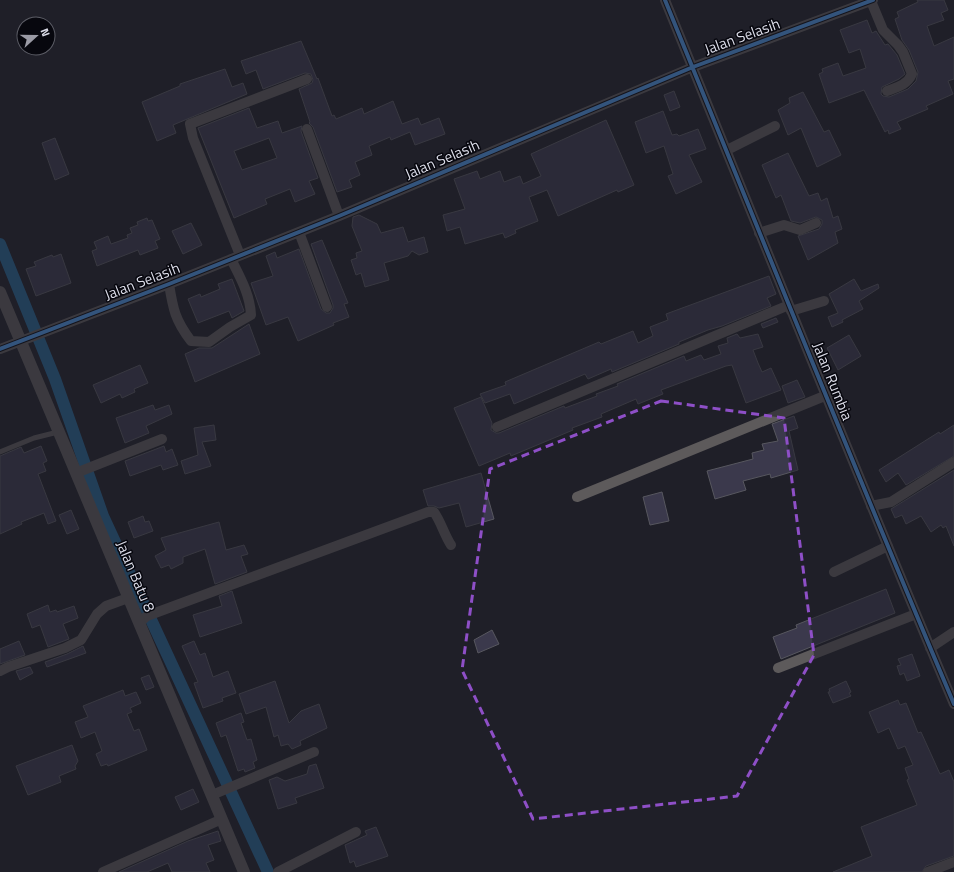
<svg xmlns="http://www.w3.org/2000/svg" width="954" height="872" font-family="'Titillium Web',sans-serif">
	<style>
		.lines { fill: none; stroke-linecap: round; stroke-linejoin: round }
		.canal { stroke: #276491; stroke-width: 12 }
		.building { fill: #3b394c; stroke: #57575f; fill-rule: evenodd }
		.service { stroke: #5d5a5b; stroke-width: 5 }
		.minor { stroke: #5d5a5b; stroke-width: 10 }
		.tertiary { stroke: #5d5a5b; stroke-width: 12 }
		.cycleway-casing { stroke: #07070e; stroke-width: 6 }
		.cycleway { stroke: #4d94e3; stroke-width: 4 }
		.marked { fill: none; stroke: #8e4fc7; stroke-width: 3; stroke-dasharray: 8 5; stroke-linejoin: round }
		.labels { text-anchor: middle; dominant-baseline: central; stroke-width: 3; stroke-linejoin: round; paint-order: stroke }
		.street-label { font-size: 15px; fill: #dcdde9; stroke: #07070e }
	</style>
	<rect width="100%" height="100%" fill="#1f1f28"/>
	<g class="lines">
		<path class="canal" d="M0 244 55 379 103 516 268 872"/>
	</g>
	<path class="building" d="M917 0H944L948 10 941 13 944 20 927 26 934 46 954 37V79L948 81 953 94 926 106 928 109 897 122 901 129 889 134 888 130 885 132 864 90 829 103 819 74 823 72 822 69 838 63 843 76 866 68 860 49 849 53 840 30 867 20 872 33 876 31 885 45 888 44 897 55 905 74 899 79 882 87 881 94 883 96 889 97 908 89 916 81 918 72 909 50 902 40 895 19 899 17 897 12 918 2Z
		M301 41 317 79 318 78 332 116 334 115 336 119 362 108 364 114 393 101 402 124 418 118 421 125 439 118 445 134 415 145 410 132 391 140 390 137 369 146 372 155 355 162 360 175 349 180 352 187 337 192 313 127 309 123 310 122 299 89 312 83 313 80 311 74 305 73 263 89 256 70 246 74 241 61Z
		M225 69 232 87 243 83 247 94 173 125 176 133 157 141 142 102 180 86V84Z
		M674 91 680 107 670 111 664 95Z
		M803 92 824 132 829 130 841 155 817 167 801 128 788 135 778 110 790 103 789 98Z
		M249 108 257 128 278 121 282 133 302 126 301 131 318 178 309 181 315 194 295 202 290 189 265 199 267 204 234 218 198 128ZM269 138 277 158 242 170 234 151Z
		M663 111 672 135 677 134 679 136 698 129 706 149 689 155 702 182 676 194 668 176 673 174 664 146 646 153 635 122Z
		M606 120 634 185 618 192 617 190 558 216 547 190 529 197 538 221 515 230 516 233 505 238 503 233 465 244 460 227 447 231 443 215 465 209 454 179 477 171 480 179 500 171 504 182 520 176 523 184 541 176 531 154Z
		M55 138 69 174 55 180 42 143Z
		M788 153 809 196 818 193 821 201 827 198 833 218 838 216 842 229 835 232 838 243 808 260 798 236 819 229 822 224V220L816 217 800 223 791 221 781 195 776 198 762 165Z
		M359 215 377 224 381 233 403 227 408 242 424 237 428 252 419 255 412 251 408 256 384 263 389 280 365 287 361 273 356 275 351 260 357 258 356 253 362 251 352 226 353 217Z
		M147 218 148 221 152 220 160 239 155 241 158 248 140 255 138 250 97 266 92 251 97 249 94 242 108 236 111 244 128 238 127 235 132 233 130 228 138 225 137 222Z
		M191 223 202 245 183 254 172 231Z
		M322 240 348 303 344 304 349 317 333 323 334 325 298 341 288 317 266 325 251 283 273 276 266 256 275 252 277 258 299 249 321 309 326 313H330L333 308V305L311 244Z
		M61 254 71 283 36 296 26 269 36 266 34 262 52 255 53 257Z
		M769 276 776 294 767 298 771 306 722 326 708 330 679 342V344L612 372 611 369 588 379 585 374 514 404 510 394 485 403 480 394 506 385 505 382 599 342 601 344 633 331 638 343 653 336 650 327 668 320 666 314Z
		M232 279 244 311 232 318 229 311 198 323 188 299 200 294 201 297 220 289 218 284Z
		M854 279 861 291 878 284 879 288 859 301 863 309 842 320 843 322 832 327 828 317 838 313 829 294Z
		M776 318 778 322 763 328 761 324Z
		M249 324 260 354 195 382 185 354 199 348H212Z
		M737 334 740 338 758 334 763 347 753 350 758 363 762 372 771 368 781 390 746 403 732 365 726 366 661 390 663 394 638 404 636 399 601 414 602 417 572 428 573 430 511 456 510 453 479 466 454 408 481 397 492 423 491 430 496 433H499L559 408 564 406 565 408 597 396 596 394 618 386 617 384 684 356 686 361 701 355 704 360 721 354 718 346 728 343 727 338Z
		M849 335 861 356 838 370 827 348Z
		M140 365 148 383 134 389 135 392 122 398 120 394 101 403 93 385Z
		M797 380 805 397 788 403 782 386Z
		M153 405 155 410 169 405 172 414 146 426 149 433 125 443 116 418Z
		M794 416 798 428 789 431 798 470 771 478 770 474 743 481 746 490 715 499 707 471 753 459 752 453 764 450 762 444 778 441 772 424Z
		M214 425 216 440 202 442 211 466 185 474 181 461 198 455 194 428Z
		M954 425V456L906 485 898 473 886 482 879 470 939 432 940 434Z
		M41 446 47 461 43 463 46 471 38 474 56 521 48 524 44 513 21 522 22 524 0 534V456L21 447 24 453Z
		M164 446 166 452 172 449 178 465 163 470 161 465 130 476 125 461Z
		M954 470V546L946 526 943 528 941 525 931 532 921 516 906 524 902 515 895 518 891 509Z
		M481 473 494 519 466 527 459 503 439 508 434 506H428L423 490Z
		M662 492 669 521 650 525 643 497Z
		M71 510 79 529 67 534 59 515Z
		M143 516 145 522 149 521 153 531 134 538 128 522Z
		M219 522 226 550 244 545 248 554 241 556 247 572 215 584 205 549 183 557V563L171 569 169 565 161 568 155 556 166 550 161 538Z
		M886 589 895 613 781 659 773 637 797 628 796 625Z
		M232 591 242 623 200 637 193 615 222 606 219 596Z
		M48 605 50 612 56 610 57 612 74 606 78 618 63 624 69 639 48 647 40 625 32 628 27 614Z
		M492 630 499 644 478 653 474 640Z
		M19 641 25 655 0 664V649Z
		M194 641 200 655 205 653 213 677 228 671 236 693 222 698 223 701 203 708 194 683 198 682 182 646Z
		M83 646 86 653 47 667 45 662 67 654Z
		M912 654 920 676 907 681 904 673 900 675 897 666 901 665 898 659Z
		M30 667 33 673 20 680 16 671Z
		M149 675 154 687 146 690 141 678Z
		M275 681 289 723 301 711 319 704 327 728 300 741 301 745 292 749 288 744 281 746 278 735 274 737 266 707 246 714 239 694Z
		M846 681 851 692 849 693 851 696 833 703 828 692H830L829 689Z
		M123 690 125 696 136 692 141 703 130 708 132 712 127 714 134 731 139 729 147 750 108 766 107 764 101 766 96 754 102 751 95 732 81 738 75 722 88 717 83 706Z
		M898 700 900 705 906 703 918 733 921 732 940 774 949 770 954 782V856L926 866 922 872H833L872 856 861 827 917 805 907 780 909 779 905 768 913 765 905 746 898 749 889 728 878 733 869 712Z
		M241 713 244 722 241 723 247 740 251 739 257 760 253 762 255 768 245 772 244 769 238 771 226 735 221 737 216 723Z
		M72 745 78 761 75 766 76 769 59 776 61 782 28 795 16 766Z
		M316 764 324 788 295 798 297 803 278 809 269 780 277 777 285 781 307 774 309 766Z
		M193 789 199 802 181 810 175 797Z
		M376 827 388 856 356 867 354 861 350 863 345 845 367 835 365 831Z
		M218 831 221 841 208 845 214 860 206 863 210 872H172L168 863 147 872H119L188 841Z"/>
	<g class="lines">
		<path class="service" d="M0 452 34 438 58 432"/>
		<path class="minor" d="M665 0C761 235 855 471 954 704
			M871 1 883 30 898 45 903 52 912 74C907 85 898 87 887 91
			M307 129 339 216
			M727 150 775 126
			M299 232 327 307
			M759 233 784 225 800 230 816 223
			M240 255 193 138 190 124 307 79
			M169 284C173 309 175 320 191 341L209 342 230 327 251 315C250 294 240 277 231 259
			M791 311 824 301
			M0 349 169 284 339 216 693 67 873 0
			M497 427 789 305
			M76 473 162 439
			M577 497 827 395
			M871 506 891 502 954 462
			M834 572 888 546
			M139 623 147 616 428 512H434C441 522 444 534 451 545
			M930 648 954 632
			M778 668 916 614
			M0 671 8 667 65 648 81 640 97 614 106 606 128 598
			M212 795 314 752
			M103 872 222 819
			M278 872 356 832
			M928 872 954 862"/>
		<path class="tertiary" d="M0 292 244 872"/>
		<g class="cycleway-casing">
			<path id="cycleway" d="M665 0C761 235 855 471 954 704
				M0 349 169 284 339 216 693 67 873 0"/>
		</g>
		<use href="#cycleway" class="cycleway"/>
	</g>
	<path d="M0 0H954V872H0ZM661 401 784 418 814 655 737 796 533 819 462 670 490 469Z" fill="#1f1f28" fill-opacity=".55" fill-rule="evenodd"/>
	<path class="marked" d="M661 401 784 418 814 655 737 796 533 819 462 670 490 469Z"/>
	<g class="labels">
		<g class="street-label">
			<text transform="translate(742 36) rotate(-20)">Jalan Selasih</text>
			<text transform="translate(442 159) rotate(-23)">Jalan Selasih</text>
			<text transform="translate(142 281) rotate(-21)">Jalan Selasih</text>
			<text transform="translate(833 381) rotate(68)">Jalan Rumbia</text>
			<text transform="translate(136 576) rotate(67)">Jalan Batu 8</text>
		</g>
	</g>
	<g transform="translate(36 36) rotate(69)"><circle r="19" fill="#07070e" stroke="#5c5d66"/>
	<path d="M0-3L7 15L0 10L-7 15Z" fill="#9a9aa5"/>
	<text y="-6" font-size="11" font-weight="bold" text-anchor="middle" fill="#dcdde9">N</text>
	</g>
</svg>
